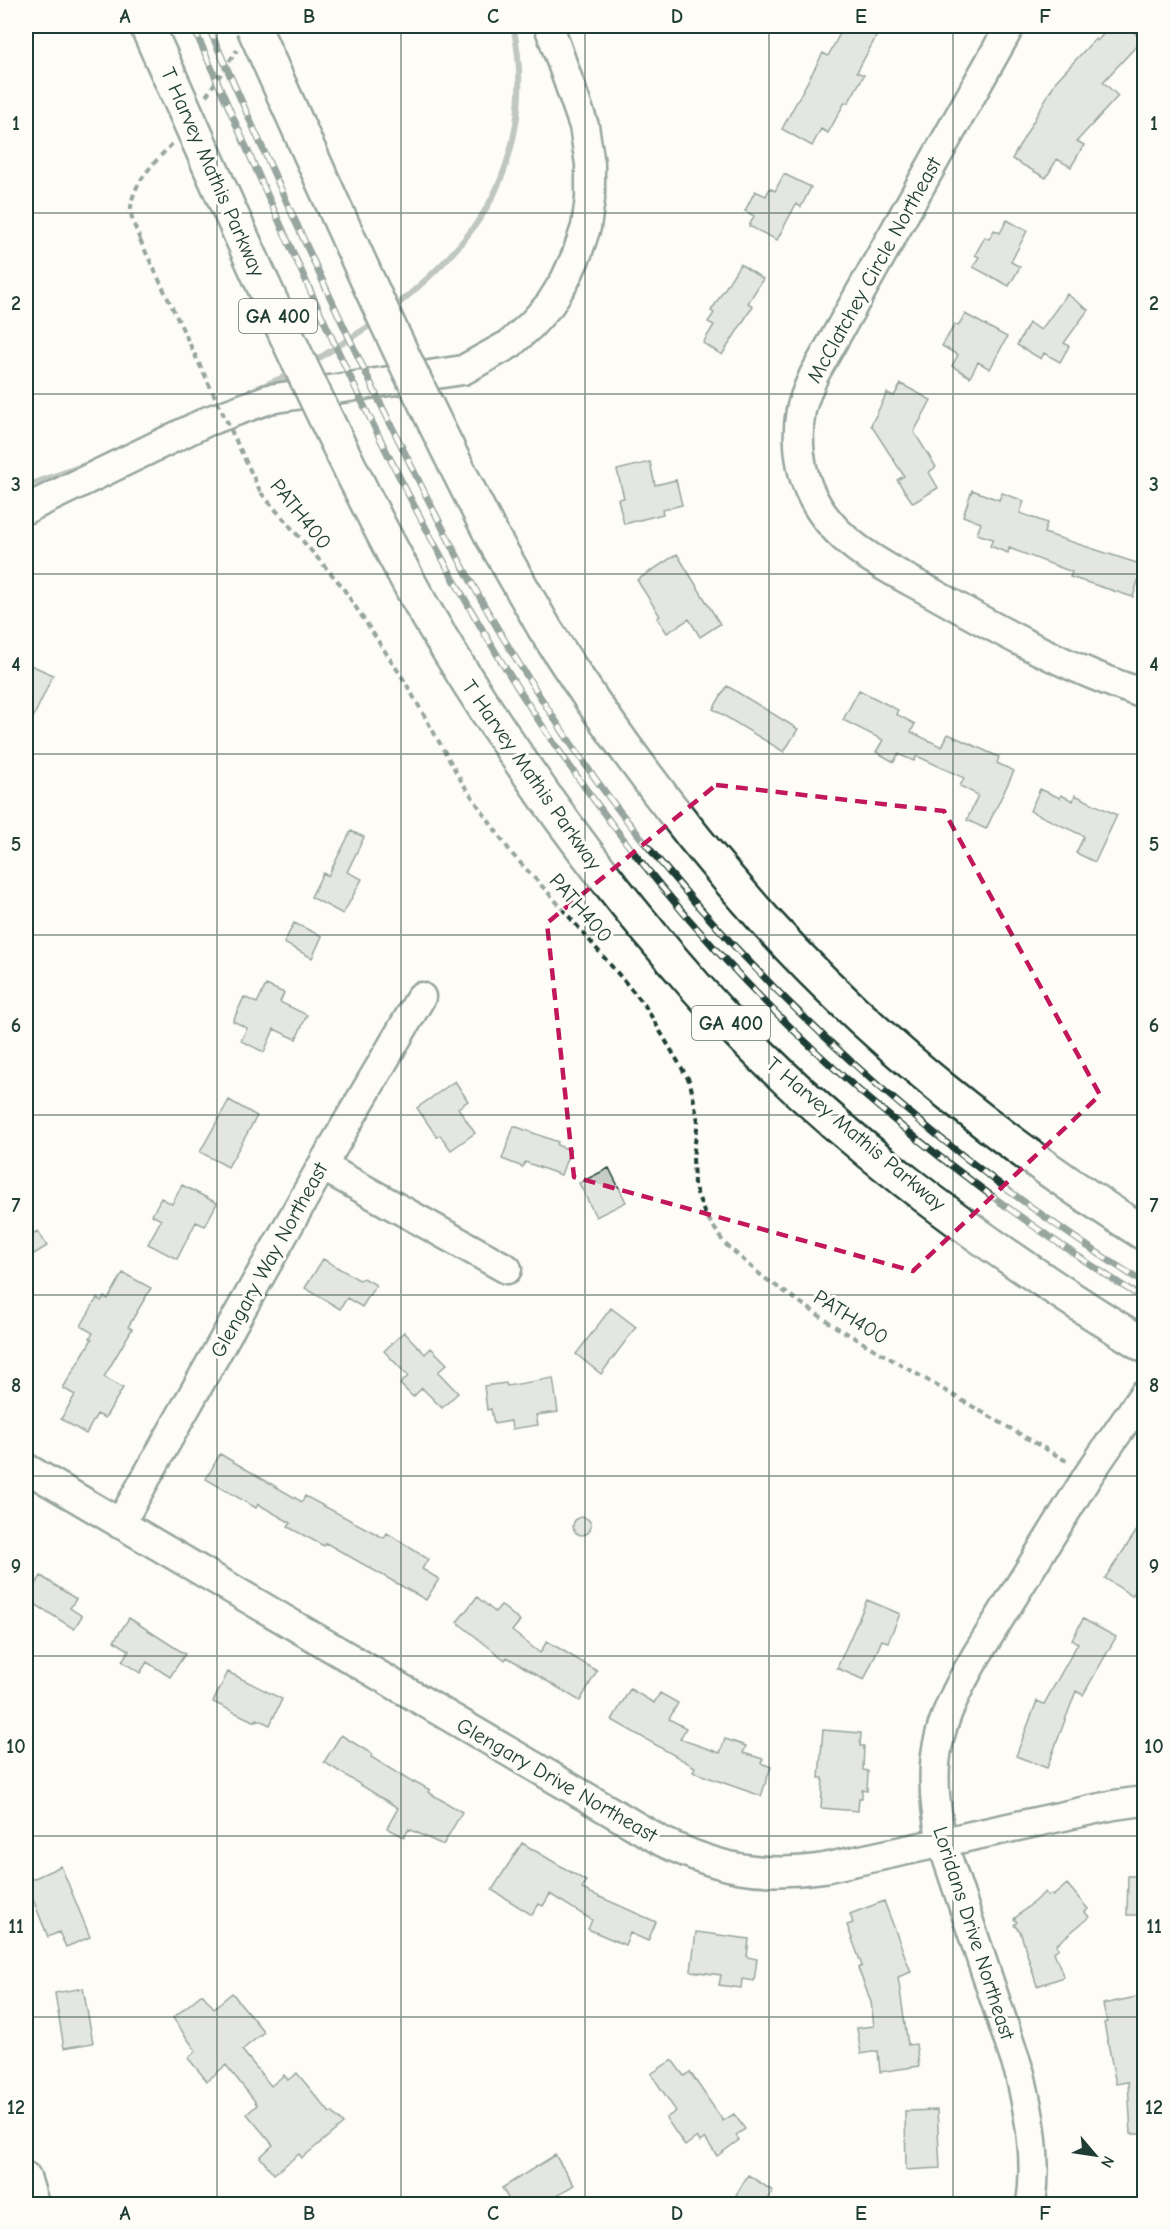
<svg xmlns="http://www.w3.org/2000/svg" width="1170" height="2230" font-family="'Comic Neue',sans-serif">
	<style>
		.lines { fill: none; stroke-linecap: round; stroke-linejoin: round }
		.stream { stroke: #75877f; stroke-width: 6 }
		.building { fill: #c6cdc7; stroke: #1f3d34; stroke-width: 1.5 }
		.minor-casing { stroke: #1f3d34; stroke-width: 33 }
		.highway-casing { stroke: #1f3d34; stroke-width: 38 }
		.path { stroke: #1f3d34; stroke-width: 4; stroke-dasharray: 6 4.5; stroke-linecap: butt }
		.minor { stroke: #fdfcf7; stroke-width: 28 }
		.highway { stroke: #fdfcf7; stroke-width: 33 }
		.rail-casing { stroke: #1f3d34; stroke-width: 7 }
		.rail { stroke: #fdfcf7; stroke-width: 4.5; stroke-dasharray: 14; stroke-linecap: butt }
		.highway-bridge-casing { stroke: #1f3d34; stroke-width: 38; stroke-linecap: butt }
		.path-bridge { stroke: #1f3d34; stroke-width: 4; stroke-dasharray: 6 4.5; stroke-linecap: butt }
		.highway-bridge { stroke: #fdfcf7; stroke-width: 33 }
		.marked { fill: none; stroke: #c2185b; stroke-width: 4.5; stroke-dasharray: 12 8; stroke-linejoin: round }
		.grid { fill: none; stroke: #1f3d34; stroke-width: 1.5; stroke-opacity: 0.55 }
		.labels { text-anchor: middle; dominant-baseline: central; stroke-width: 6; stroke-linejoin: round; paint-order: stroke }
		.shield { fill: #fdfcf7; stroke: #62766e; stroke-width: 1.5 }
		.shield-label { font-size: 20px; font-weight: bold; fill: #1f3d34 }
		.street-label { font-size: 21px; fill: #1f3d34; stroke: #fdfcf7 }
		.neatline { fill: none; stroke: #1f3d34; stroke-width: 2 }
		.grid-label { font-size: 20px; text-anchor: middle; font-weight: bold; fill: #1f3d34 }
	</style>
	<rect width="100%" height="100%" fill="#fdfcf7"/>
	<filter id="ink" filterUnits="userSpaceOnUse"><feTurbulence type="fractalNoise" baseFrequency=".0167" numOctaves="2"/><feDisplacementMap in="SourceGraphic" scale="12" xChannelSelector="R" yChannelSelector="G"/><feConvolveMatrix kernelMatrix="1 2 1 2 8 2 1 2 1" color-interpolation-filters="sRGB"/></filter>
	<g filter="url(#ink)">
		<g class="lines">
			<path class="stream" d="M392 309C423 284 453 257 476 224 516 169 528 91 513 26
				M310 364 377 321
				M258 388 293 373
				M26 486 93 462"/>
		</g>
		<path class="building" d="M844 26H882L857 72 864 75 848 103 845 102 828 133 821 129 812 146 782 129 823 53 828 56Z
			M1111 26H1127L1142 40 1103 82 1118 96 1077 141 1084 145 1071 167 1057 159 1046 178 1012 159 1056 81 1095 39 1097 41Z
			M784 174 811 187 801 207 796 204 777 240 749 226 754 216 745 211 755 191 766 196 770 188 775 191Z
			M1007 220 1027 231 1011 262 1020 267 1009 286 973 267 979 257 975 255 985 237 989 239 994 230 1000 233Z
			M740 264 763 279 748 303 753 306 722 355 703 343 714 325 708 322 714 313 711 311Z
			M1067 294 1088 310 1064 343 1069 346 1060 362 1044 353 1041 359 1017 345 1029 323 1041 330Z
			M965 314 1007 337 990 369 978 362 970 377 952 366 958 355 942 346 955 324 958 326Z
			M901 384 931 400 914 432 936 467 929 472 938 488 913 503 897 480 904 476 871 425 887 393 894 396Z
			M650 462 655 485 676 480 682 505 662 510 663 514 624 524 618 499 624 498 617 470Z
			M972 490 999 500 1002 493 1024 501 1020 513 1047 523 1044 533 1143 565 1133 597 1070 577 1072 572 1009 548 1008 553 990 546 993 539 977 534 981 523 963 516Z
			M677 554 720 624 700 637 689 619 667 633 657 618 660 616 637 580Z
			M26 663 53 675 26 733Z
			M727 686 798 729 784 752 713 709Z
			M859 690 898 710 896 714 915 724 911 732 942 747 948 734 999 757 997 763 1014 771 986 829 967 820 978 795 960 786 964 778 917 756 914 761 898 754 894 762 876 752 883 740 843 720Z
			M1040 789 1060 798 1061 795 1073 801 1075 795 1117 815 1095 862 1076 853 1084 836 1030 811Z
			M351 831 364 837 347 872 362 879 343 914 311 897 323 873 328 876Z
			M294 923 322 936 312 958 284 943Z
			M266 985 284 993 280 1002 307 1015 296 1039 274 1029 264 1052 241 1041 247 1028 233 1021 244 997 257 1003Z
			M455 1081 468 1101 458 1108 475 1133 451 1150 440 1135 437 1137 417 1108Z
			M229 1100 257 1116 228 1167 200 1152Z
			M514 1126 558 1142 557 1145 570 1150 561 1175 525 1162 523 1167 502 1159Z
			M609 1168 626 1202 596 1217 579 1183Z
			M182 1185 217 1203 205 1226 196 1222 177 1259 148 1244 161 1220 152 1215 161 1198 172 1204Z
			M38 1231 47 1246 26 1259V1237Z
			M323 1259 359 1280 364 1278 376 1285 362 1307 347 1298 340 1309 305 1288Z
			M123 1273 151 1288 128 1327 132 1329 104 1377 123 1388 105 1418 97 1414 86 1434 61 1419 75 1395 63 1388 92 1339 90 1338 93 1333 81 1326 97 1298 101 1301 104 1297 108 1299Z
			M611 1308 636 1327 601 1374 576 1354Z
			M404 1332 425 1354 431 1348 447 1364 438 1372 458 1393 442 1408 422 1388 413 1397 400 1384 408 1376 384 1351Z
			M553 1378 558 1412 536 1415 538 1425 512 1429 511 1421 494 1424 491 1409 487 1410 484 1386 506 1383 507 1386Z
			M220 1454 302 1502 305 1496 384 1538 387 1533 428 1559 422 1569 439 1579 426 1600 326 1543 324 1546 288 1527 291 1523 258 1504 256 1508 206 1479Z
			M573 1526a9 9 0 1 1 18 0a9 9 0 1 1-18 0Z
			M1144 1520V1578L1132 1596 1105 1578Z
			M41 1576 76 1599 70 1608 82 1616 74 1629 27 1599Z
			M477 1597 495 1612 501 1605 520 1621 512 1631 540 1653 547 1641 597 1671 580 1701 507 1657 505 1660 457 1622Z
			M867 1600 900 1614 888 1642 882 1640 864 1680 837 1668Z
			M129 1618 185 1654 170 1677 147 1662 140 1673 122 1661 129 1650 114 1641Z
			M1083 1619 1116 1637 1083 1695 1076 1691 1047 1768 1016 1756 1037 1701 1044 1704 1078 1643 1072 1640Z
			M228 1672 282 1699 270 1725 257 1719 255 1722 213 1702Z
			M630 1689 654 1703 660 1693 678 1703 669 1719 686 1728 680 1739 720 1753 725 1739 746 1746 743 1753 763 1759 761 1763 771 1767 761 1796 693 1772 695 1767 612 1720Z
			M823 1730 861 1733 860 1746H864L863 1770 868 1771 867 1791 862 1790V1798H859L858 1811 821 1808 823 1778H819Z
			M341 1735 372 1754 371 1757 413 1783 414 1781 430 1790 428 1792 462 1812 443 1845 409 1829 404 1837 387 1828 398 1808 324 1762Z
			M522 1843 586 1881 582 1889 656 1922 648 1941 630 1933 625 1945 588 1929 592 1920 550 1894 543 1906 539 1904 532 1915 492 1890Z
			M61 1866 90 1937 66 1947 59 1932 48 1937 26 1882Z
			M1128 1876H1144V1915H1127Z
			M1067 1884 1088 1909 1085 1912 1089 1917 1056 1945 1059 1948 1054 1952 1064 1977 1037 1986 1020 1931 1014 1925 1017 1922 1014 1919 1045 1892 1048 1896 1051 1894 1053 1896Z
			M884 1901 911 1972 898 1977 908 2045 916 2044 919 2066 880 2072 878 2051 861 2054 857 2028 874 2026 871 2002 858 1968 862 1966 847 1925 853 1923 850 1914Z
			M696 1932 749 1939 747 1957 757 1959 754 1981 742 1979 741 1988 719 1985 721 1975 691 1971Z
			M83 1988 93 2043 64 2048 55 1993Z
			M232 1993 264 2032 242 2050 271 2086 284 2075 288 2080 297 2073 330 2113 332 2112 343 2124 302 2158 299 2154 274 2174 260 2157 273 2145 247 2114 257 2105 254 2100 226 2065 207 2081 188 2058 196 2051 173 2018 202 1994 214 2008Z
			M1141 1996 1144 2016V2134H1131L1128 2082 1116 2084 1104 2023 1107 2022 1103 2004Z
			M672 2060 684 2076 690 2072 723 2121 734 2114 745 2129 736 2135 739 2140 717 2156 705 2138 700 2142 697 2137 685 2146 666 2118 676 2111 651 2074Z
			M937 2110 940 2168 906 2170 905 2111Z
			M555 2155 574 2185 547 2201 546 2198 535 2205H512L502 2188Z
			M748 2175 773 2191 764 2205H730Z"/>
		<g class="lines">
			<g class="minor-casing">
				<path id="minor" d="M1010 26 814 375C809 386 804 398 801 410 796 438 799 472 813 498 838 547 890 569 936 595 1005 634 1069 669 1144 694
					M26 509 208 421 269 399 463 370 510 344 531 325 550 304 565 280 577 254 586 227 590 199V164L584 126 549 26
					M322 1166 507 1269
					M26 1468 661 1841C720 1869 759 1877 824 1868L1114 1805 1144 1801
					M120 1524 322 1166 421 997
					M26 2177 34 2204
					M1031 2204C1038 2160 1030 2117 1020 2074L942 1842C925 1763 936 1725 976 1656L1089 1474 1144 1394"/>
			</g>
			<g class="highway-casing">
				<path id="highway" d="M492 536C510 567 527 598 545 629 610 732 685 832 767 923 874 1041 1009 1149 1144 1233
					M419 601C499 738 590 867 696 987 823 1130 982 1245 1144 1345"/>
			</g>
			<path class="path" d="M206 96 237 50
				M140 240C137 231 130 218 131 208 132 183 156 161 172 144
				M261 493 341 585 404 680 463 784 512 854 554 899 644 1004 690 1082 698 1121 693 1157 694 1185 704 1212 724 1243 763 1277 836 1327 1068 1462"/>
			<use href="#minor" class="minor"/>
			<use href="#highway" class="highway"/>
			<g class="rail-casing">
				<path id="rail" d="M193 26C287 239 377 455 498 656 596 818 719 969 862 1093 950 1169 1045 1237 1144 1299
					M208 26C268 160 327 295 392 427 430 504 468 581 513 654 547 708 582 763 621 813 768 1002 942 1156 1144 1283"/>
			</g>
			<use href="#rail" class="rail"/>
			<g class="highway-bridge-casing">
				<path id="highway-bridge" d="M147 26C234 219 317 414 419 601
					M253 26C330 197 405 370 492 536"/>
			</g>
			<path class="path-bridge" d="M140 240 261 493"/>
			<use href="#highway-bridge" class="highway-bridge"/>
		</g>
	</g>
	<path d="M0 0H1170V2230H0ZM716 785 944 811 1100 1095 913 1271 574 1177 547 923Z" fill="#fdfcf7" fill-opacity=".55" fill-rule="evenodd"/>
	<path class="marked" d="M716 785 944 811 1100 1095 913 1271 574 1177 547 923Z"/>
	<path class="grid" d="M217 26V2204M401 26V2204M585 26V2204M769 26V2204M953 26V2204M26 213H1144M26 394H1144M26 574H1144M26 754H1144M26 935H1144M26 1115H1144M26 1295H1144M26 1476H1144M26 1656H1144M26 1836H1144M26 2017H1144"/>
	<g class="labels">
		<g class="shield">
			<rect x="239" y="299" width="78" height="34" rx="4.5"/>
			<rect x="692" y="1006" width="78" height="34" rx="4.5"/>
		</g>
		<g class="shield-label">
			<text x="278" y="316">GA 400</text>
			<text x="731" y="1023">GA 400</text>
		</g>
		<g class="street-label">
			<text transform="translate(213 172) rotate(66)">T Harvey Mathis Parkway</text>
			<text transform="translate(874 270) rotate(-61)">McClatchey Circle Northeast</text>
			<text transform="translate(301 514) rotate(51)">PATH400</text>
			<text transform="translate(532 775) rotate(55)">T Harvey Mathis Parkway</text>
			<text transform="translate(581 908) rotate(49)">PATH400</text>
			<text transform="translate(856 1134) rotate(40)">T Harvey Mathis Parkway</text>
			<text transform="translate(269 1260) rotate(-61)">Glengary Way Northeast</text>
			<text transform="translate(851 1317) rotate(32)">PATH400</text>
			<text transform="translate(557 1780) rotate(30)">Glengary Drive Northeast</text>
			<text transform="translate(974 1933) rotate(72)">Loridans Drive Northeast</text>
		</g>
	</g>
	<rect width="1170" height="2230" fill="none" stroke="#fdfcf7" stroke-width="66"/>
	<g transform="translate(1095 2155) rotate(119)" stroke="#fdfcf7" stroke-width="4.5" paint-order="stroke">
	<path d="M0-4.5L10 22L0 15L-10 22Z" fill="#1f3d34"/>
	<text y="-9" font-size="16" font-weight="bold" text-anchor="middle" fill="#1f3d34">N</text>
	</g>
	<rect x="33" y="33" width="1104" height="2164" class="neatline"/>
	<g class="grid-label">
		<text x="125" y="23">A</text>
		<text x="309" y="23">B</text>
		<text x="493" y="23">C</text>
		<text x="677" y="23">D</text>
		<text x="861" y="23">E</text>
		<text x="1045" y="23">F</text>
		<text x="16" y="130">1</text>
		<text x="1154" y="130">1</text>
		<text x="16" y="310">2</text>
		<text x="1154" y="310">2</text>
		<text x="16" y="491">3</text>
		<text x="1154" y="491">3</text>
		<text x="16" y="671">4</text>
		<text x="1154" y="671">4</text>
		<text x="16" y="851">5</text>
		<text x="1154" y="851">5</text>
		<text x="16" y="1032">6</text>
		<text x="1154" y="1032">6</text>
		<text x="16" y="1212">7</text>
		<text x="1154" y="1212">7</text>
		<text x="16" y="1392">8</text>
		<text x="1154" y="1392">8</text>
		<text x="16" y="1573">9</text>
		<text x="1154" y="1573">9</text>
		<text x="16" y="1753">10</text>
		<text x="1154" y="1753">10</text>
		<text x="16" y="1933">11</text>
		<text x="1154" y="1933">11</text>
		<text x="16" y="2114">12</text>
		<text x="1154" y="2114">12</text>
		<text x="125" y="2220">A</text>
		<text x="309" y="2220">B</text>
		<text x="493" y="2220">C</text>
		<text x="677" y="2220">D</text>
		<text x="861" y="2220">E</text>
		<text x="1045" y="2220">F</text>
	</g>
</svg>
